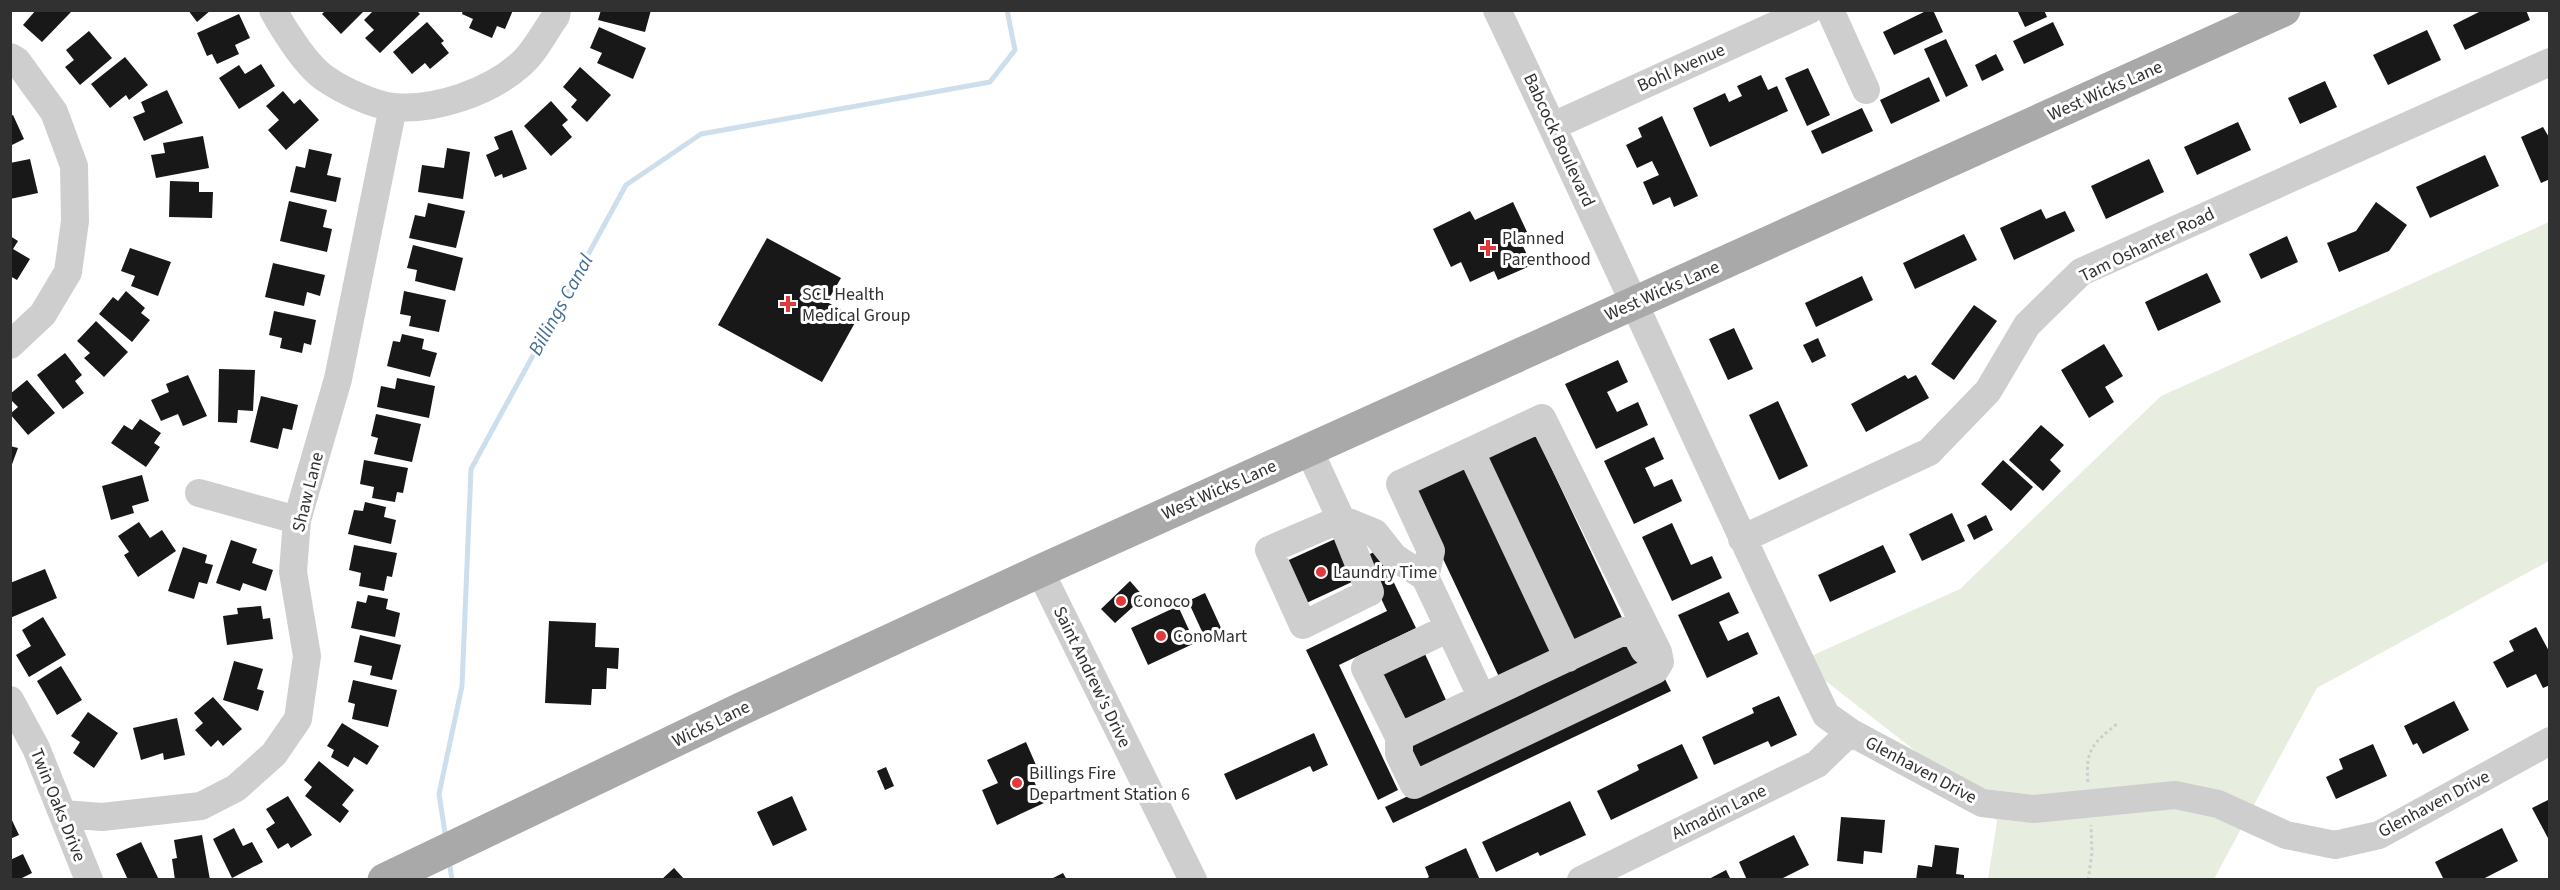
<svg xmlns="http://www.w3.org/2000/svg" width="2560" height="890" font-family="'Source Sans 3',sans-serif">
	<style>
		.green { fill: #e7eee0 }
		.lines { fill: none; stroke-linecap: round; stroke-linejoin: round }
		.stream { stroke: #cddeec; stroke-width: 5 }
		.building { fill: #181818 }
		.path { stroke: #cecece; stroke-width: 3; stroke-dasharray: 3 3; stroke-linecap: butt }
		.minor { stroke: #cecece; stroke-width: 28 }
		.major { stroke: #a9a9a9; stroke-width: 33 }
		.poi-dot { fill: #e23a3b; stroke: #fff; stroke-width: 2 }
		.labels { text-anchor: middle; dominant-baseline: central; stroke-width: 6; stroke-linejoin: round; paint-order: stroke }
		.street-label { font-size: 18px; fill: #313131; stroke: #fff }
		.poi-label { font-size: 18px; fill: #313131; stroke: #fff; text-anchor: start }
		.water-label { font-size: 20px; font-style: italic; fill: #406d93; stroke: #fff }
	</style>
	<rect width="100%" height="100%" fill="#fff"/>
	<path class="green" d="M2549 222V561L2317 688 2214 879H1988L1997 821 1982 803 1800 661 1960 589 2161 396Z"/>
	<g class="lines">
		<path class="stream" d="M446 839 439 794 462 686 471 469 626 185 701 134 990 82 1015 50 1007 10
			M449 860 452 880"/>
	</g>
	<path class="building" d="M36 10H69L71 12 42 42 23 25Z
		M188 10H211L197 22Z
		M326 10H365L341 34 322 14Z
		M374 10H416L420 14 380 53 365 38 374 30 364 20Z
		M463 10H513L505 29 497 26 492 38 469 28 473 19 462 14Z
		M601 10H651L645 32 598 20Z
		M1928 10H1933L1943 32 1894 55 1883 32Z
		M2017 10H2044L2047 17 2025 27Z
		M2483 10H2526L2530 20 2465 50 2453 25Z
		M239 14 250 38 235 45 239 54 217 64 212 54 207 56 197 33Z
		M427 22 444 41 441 43 449 53 430 69 425 63 412 74 393 52Z
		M2053 22 2064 45 2024 64 2013 41Z
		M599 27 646 48 633 79 597 63 602 53 590 48Z
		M2427 30 2441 60 2388 85 2373 55Z
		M89 31 112 58 80 85 65 67 74 60 66 50Z
		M1946 39 1968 86 1946 97 1924 49Z
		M1996 54 2004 70 1982 81 1975 65Z
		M125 57 148 85 129 100 126 95 110 108 91 84Z
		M261 64 275 86 239 109 219 78 239 65 245 74Z
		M580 67 611 95 587 122 571 107 577 100 563 87Z
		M1808 68 1830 115 1807 126 1785 78Z
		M1761 75 1768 90 1777 86 1788 111 1710 147 1693 108 1725 93 1729 102 1742 96 1737 86Z
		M1929 77 1940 101 1891 124 1880 100Z
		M2325 81 2337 107 2300 124 2288 98Z
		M167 90 183 123 144 141 133 117 145 112 141 102Z
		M283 91 294 104 300 99 319 120 286 150 268 130 279 120 266 106Z
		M551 101 568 120 562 125 572 137 551 156 524 126Z
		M1862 108 1873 131 1822 154 1811 131Z
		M13 115 24 139 10 146V116Z
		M1662 116 1698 196 1674 207 1670 197 1653 205 1643 182 1659 175 1652 161 1637 168 1626 145 1642 137 1638 128Z
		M2238 122 2251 150 2197 175 2184 147Z
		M2543 127 2550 139V179L2541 183 2521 137Z
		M512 130 527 169 503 178 502 174 495 177 486 155 499 149 494 137Z
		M203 136 209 168 156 178 151 155 165 153 163 143Z
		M447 148 470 152 463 199 418 192 422 165 444 168Z
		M309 149 332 154 327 175 341 178 336 202 290 192 296 166 305 168Z
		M2485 155 2499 186 2430 218 2416 187Z
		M30 159 38 193 10 199V163Z
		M2149 159 2164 192 2106 219 2091 186Z
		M170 181 199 182V192H213L212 218 169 217Z
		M289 201 327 210 323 227 332 229 327 252 280 241Z
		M1513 202 1527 232 1518 236 1532 265 1498 280 1494 271 1470 282 1461 262 1451 267 1433 229 1470 211 1475 220Z
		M2376 202 2407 225 2389 251 2339 272 2327 243 2356 231Z
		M428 203 465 211 456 248 409 238 415 215 425 217Z
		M2041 209 2046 219 2065 211 2075 231 2014 260 2000 228Z
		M1964 234 1977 260 1915 289 1903 263Z
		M10 236 18 241 13 249 30 259 17 280 10 276Z
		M2287 236 2298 262 2261 279 2249 254Z
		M767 238 841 278 827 302 857 319 822 382 718 325Z
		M413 245 463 258 455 291 415 281 417 270 407 268Z
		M130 248 171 262 158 296 131 286 135 276 121 271Z
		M273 263 325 275 320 296 307 292 304 306 265 297Z
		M2207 273 2221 302 2158 331 2145 302Z
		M1862 276 1873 300 1816 327 1805 303Z
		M126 291 145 308 141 313 150 320 132 342 99 314 113 297 118 301Z
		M404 291 446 300 439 332 409 326 411 316 400 314Z
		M1974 305 1997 321 1954 380 1931 364Z
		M274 311 316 320 311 345 304 343 302 353 280 348 282 338 269 335Z
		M96 321 128 352 104 377 84 358 90 353 77 341Z
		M1734 328 1753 369 1728 380 1709 339Z
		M402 334 424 339 422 349 437 353 430 377 387 366 393 341 400 342Z
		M1818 338 1826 356 1812 363 1803 345Z
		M2104 344 2123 376 2105 387 2114 402 2089 418 2061 370Z
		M65 353 82 375 75 381 84 393 63 409 37 375Z
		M1618 360 1628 382 1607 392 1617 412 1638 402 1648 425 1596 449 1565 384Z
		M219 369 255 370 253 411 238 410 237 423 218 422Z
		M188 375 207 416 183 426 178 414 161 421 151 400 169 392 166 384Z
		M1905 375 1908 379 1916 375 1929 398 1866 432 1851 404Z
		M397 378 435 386 429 418 377 407 381 386 395 389Z
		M27 380 55 413 28 435 10 414 18 407 10 399V394Z
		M261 396 298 405 292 430 283 428 278 449 250 442Z
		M1778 401 1808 466 1779 480 1749 415Z
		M376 414 421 424 412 462 374 454 378 438 371 436Z
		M140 419 161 433 154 443 160 447 146 467 111 443 124 425 132 430Z
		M2041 425 2064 445 2050 460 2061 471 2043 491 2009 460Z
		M1534 431 1624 622 1573 646 1483 456Z
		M1654 437 1664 459 1645 468 1654 487 1672 479 1682 501 1634 524 1604 461Z
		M10 446 18 448 11 467H10Z
		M364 460 408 468 403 493 397 492 395 502 372 498 374 487 360 484Z
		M2003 460 2033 487 2011 511 1981 484Z
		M1461 462 1553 656 1501 681 1409 487Z
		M142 475 149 501 132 506 134 513 111 520 102 486Z
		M365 502 386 507 384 517 396 520 391 544 348 534 354 510 363 511Z
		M1952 513 1965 541 1922 561 1909 534Z
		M1986 515 1993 530 1974 540 1967 525Z
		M139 522 150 538 162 530 176 551 138 577 124 555 129 552 118 536Z
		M1672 523 1691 565 1712 556 1722 578 1672 601 1642 537Z
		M1335 539 1354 581 1300 606 1280 564Z
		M231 540 257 549 252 563 273 570 266 591 243 583 240 591 216 583Z
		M354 545 397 553 392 577 387 576 384 591 359 586 361 573 349 570Z
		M1883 545 1896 572 1830 602 1818 575Z
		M183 547 207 555 205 563 213 565 207 584 199 582 194 599 168 591Z
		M1378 550 1416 628 1339 665 1398 790 1378 800 1306 650 1387 611 1362 558Z
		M45 569 57 598 10 618V583Z
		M1130 581 1144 597 1115 623 1101 609Z
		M1729 592 1739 613 1719 622 1728 641 1748 632 1758 654 1707 678 1678 615Z
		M1205 593 1222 630 1205 638 1188 601Z
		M368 595 388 599 386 609 400 613 395 637 351 628 357 601 366 603Z
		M261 606 263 619 270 618 273 639 227 645 223 616 238 614 237 608Z
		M1178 606 1195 643 1148 665 1131 628Z
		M43 617 66 655 29 677 16 655 31 646 22 630Z
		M549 621 596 623 595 647 619 648 618 669 607 668 606 689H592L591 705 545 703Z
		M2536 627 2550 653V685L2543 688 2536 674 2507 688 2493 662 2514 651 2509 641Z
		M360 635 401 645 392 680 370 675 372 666 354 662Z
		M1631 640 1642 665 1418 770 1406 745Z
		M1425 654 1446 700 1396 724 1374 677Z
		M234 661 263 669 257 689 264 691 258 711 223 700Z
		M61 666 82 700 57 715 37 681Z
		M1663 675 1671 691 1393 823 1385 807Z
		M353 680 397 690 388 727 352 719 355 704 348 702Z
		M1779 696 1797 735 1771 747 1768 741 1714 765 1702 737 1754 713 1752 708Z
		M213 697 242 729 223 746 218 740 211 747 195 730 203 723 194 713Z
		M2454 701 2469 730 2423 754 2417 743 2413 745 2404 726Z
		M88 712 118 733 94 768 73 753 80 742 71 736Z
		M177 718 185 755 164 760 163 753 141 760 133 728Z
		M342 723 379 746 367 765 354 757 348 767 331 757 334 750 327 746Z
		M1314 733 1328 765 1313 772 1310 766 1236 800 1224 774Z
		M1026 742 1036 765 1028 768 1044 803 997 825 982 790 998 783 987 760Z
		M1682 744 1698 778 1611 820 1597 791 1639 770 1637 765Z
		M2373 744 2387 776 2336 799 2326 777 2343 769 2339 759Z
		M319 761 354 790 342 805 349 811 340 823 305 796 312 787 304 780Z
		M886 767 894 786 885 790 877 771Z
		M288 796 312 835 291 848 288 843 278 849 266 829 275 823 266 809Z
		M792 796 807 830 773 846 757 812Z
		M2550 799V842L2532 808Z
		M1570 801 1586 835 1540 856 1538 852 1496 872 1482 842Z
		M10 816 19 835 10 839Z
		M1841 817 1885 820 1882 853 1864 851 1863 864 1837 861Z
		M234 828 243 846 252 842 263 862 232 878 213 839Z
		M2502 828 2518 861 2481 880H2444L2435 862Z
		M202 835 210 880H175L172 859 177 858 174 840Z
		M1794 835 1809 865 1779 880H1747L1739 862Z
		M141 842 159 880H128L116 854Z
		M1935 845 1959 848 1956 874 1964 875V880H1916L1918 865 1932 867Z
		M1466 848 1480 880H1424L1429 877 1425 867Z
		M23 854 32 873 18 880H10V860Z
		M674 868 685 880H661Z
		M1726 870 1731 880H1707Z
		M1063 873 1067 880H1049Z"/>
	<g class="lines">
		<path class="path" d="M2088 782C2085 750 2093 743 2117 724
			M2088 880 2092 853 2091 825"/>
		<path class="minor" d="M273 10C284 30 307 67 326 79 342 90 373 105 393 107 435 111 490 92 521 64 535 52 545 31 556 16L557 10
			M1497 10C1609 244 1714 481 1826 715L1850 732 1982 803 2034 809 2175 795 2218 804 2286 835 2335 845 2379 835 2550 741
			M1830 10 1866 90
			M10 57 17 61 54 112 74 166 75 221 68 272 43 314 10 345
			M1553 126 1809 10
			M1309 450 1341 519 1370 592 1303 625 1269 550 1341 519 1375 533 1394 557 1425 577 1482 698
			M1471 452 1568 658
			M199 493 297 520
			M1742 539 1929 452 1988 391 2027 325 2081 272 2550 62
			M1040 571 1193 880
			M1425 577 1431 551 1400 484 1542 418 1658 652 1660 662 1655 670 1414 785 1399 754V737L1624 631 1636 635 1644 650 1660 662
			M10 700 36 748 89 880
			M1399 737 1365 668 1449 628
			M63 814 102 817 201 806 236 788 274 754 298 719 307 656 293 572 297 520 338 379 393 107
			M1581 880 1817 764 1850 732"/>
		<path class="major" d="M384 880 741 709 1040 571 2284 10"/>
	</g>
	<g class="poi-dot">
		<path d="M1485 239h6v6h6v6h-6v6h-6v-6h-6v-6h6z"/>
		<path d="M785 295h6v6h6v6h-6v6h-6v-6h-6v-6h6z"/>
		<circle cx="1321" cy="572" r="6"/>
		<circle cx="1121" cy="601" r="6"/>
		<circle cx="1161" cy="636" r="6"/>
		<circle cx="1017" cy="783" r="6"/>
	</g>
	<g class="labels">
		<g class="street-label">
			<text transform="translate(1681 68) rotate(-24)">Bohl Avenue</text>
			<text transform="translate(2105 91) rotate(-24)">West Wicks Lane</text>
			<text transform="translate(1559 140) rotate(65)">Babcock Boulevard</text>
			<text transform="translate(2147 245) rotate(-26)">Tam Oshanter Road</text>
			<text transform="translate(1662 291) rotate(-24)">West Wicks Lane</text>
			<text transform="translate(1219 490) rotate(-24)">West Wicks Lane</text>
			<text transform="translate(308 492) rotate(-76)">Shaw Lane</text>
			<text transform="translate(1092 677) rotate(64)">Saint Andrew's Drive</text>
			<text transform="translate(711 724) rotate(-26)">Wicks Lane</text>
			<text transform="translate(1921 770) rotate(28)">Glenhaven Drive</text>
			<text transform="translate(2434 804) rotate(-28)">Glenhaven Drive</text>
			<text transform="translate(58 805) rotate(68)">Twin Oaks Drive</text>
			<text transform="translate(1719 812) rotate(-26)">Almadin Lane</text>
		</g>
		<g class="poi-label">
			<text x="1502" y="238">Planned<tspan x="1502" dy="21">Parenthood</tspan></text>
			<text x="802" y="294">SCL Health<tspan x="802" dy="21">Medical Group</tspan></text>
			<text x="1333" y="572">Laundry Time</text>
			<text x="1133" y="601">Conoco</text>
			<text x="1173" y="636">ConoMart</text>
			<text x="1029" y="773">Billings Fire<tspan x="1029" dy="21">Department Station 6</tspan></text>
		</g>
		<g class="water-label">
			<text transform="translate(561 305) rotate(-61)">Billings Canal</text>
		</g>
	</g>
	<rect width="2560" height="890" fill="none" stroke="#313131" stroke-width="24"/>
</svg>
